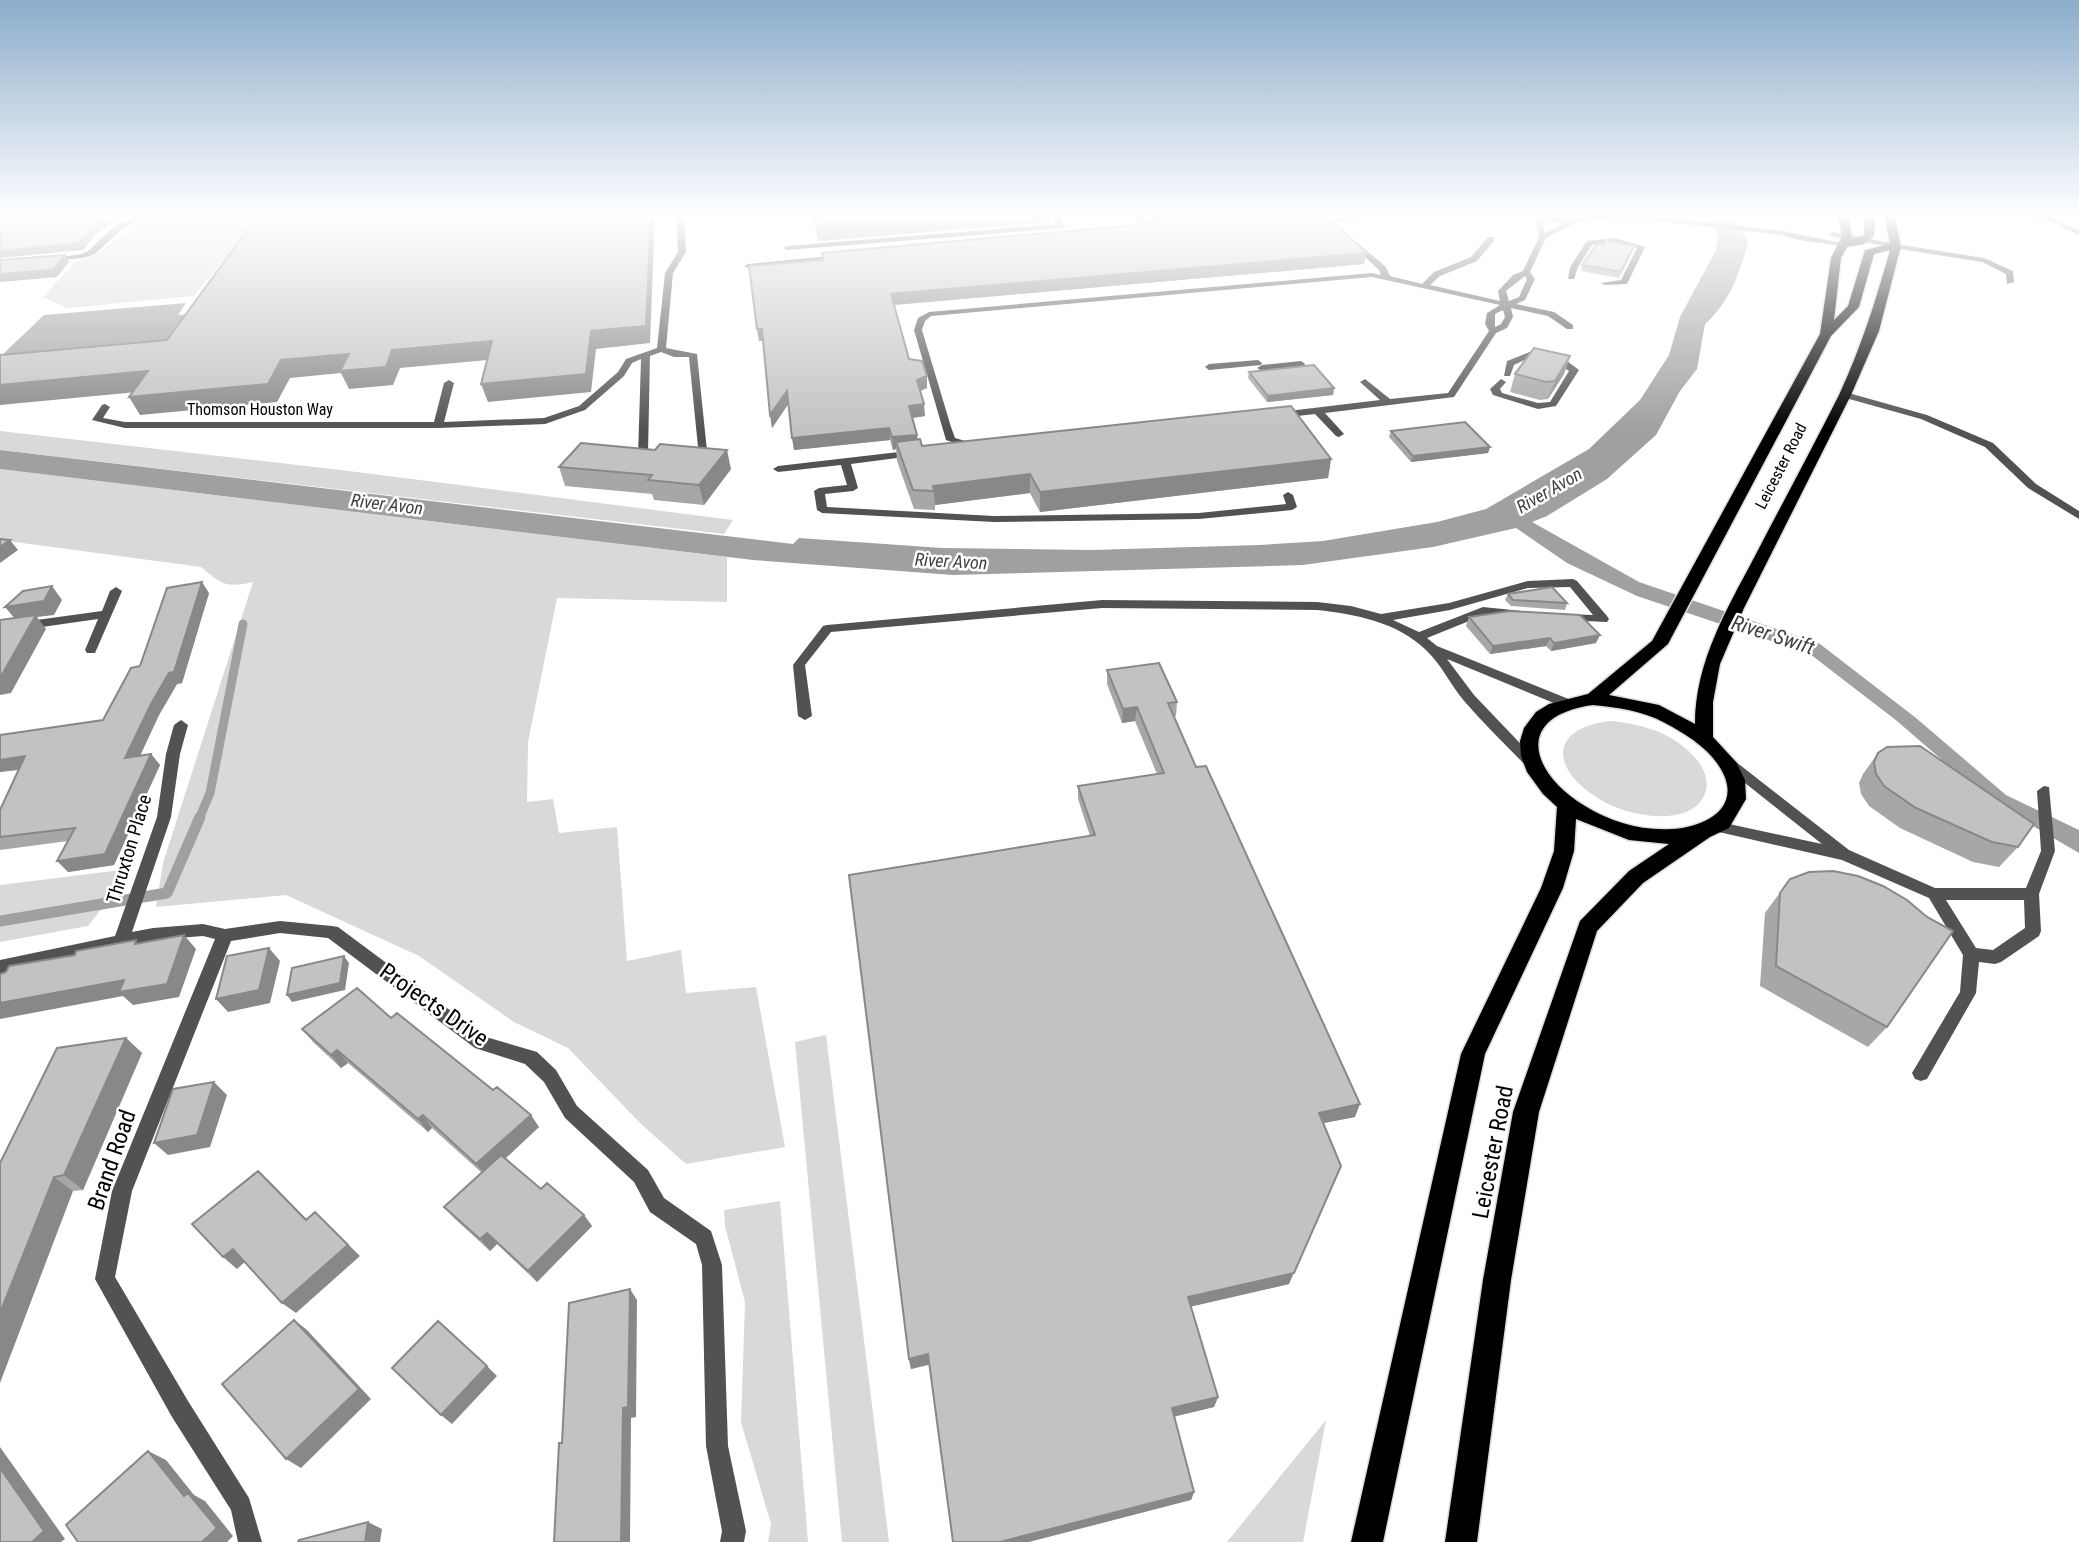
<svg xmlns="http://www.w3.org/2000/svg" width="2079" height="1542" font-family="'Roboto Condensed',sans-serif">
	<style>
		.green { fill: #d9d9d9 }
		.water { fill: #a0a0a0 }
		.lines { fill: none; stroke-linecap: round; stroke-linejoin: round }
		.stream-far1 { stroke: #a0a0a0; stroke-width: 9 }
		.stream { stroke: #a0a0a0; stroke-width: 11 }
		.trunk-casing { stroke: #dbdbdb; stroke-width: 3 }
		.service { fill: #525252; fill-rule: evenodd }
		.minor { fill: #525252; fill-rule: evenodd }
		.tertiary { fill: #525252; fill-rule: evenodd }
		.trunk { fill: #000; fill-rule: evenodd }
		.wall { fill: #a7a7a7 }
		.shaded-wall { fill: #888 }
		.building { fill: #c2c2c2; stroke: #888; stroke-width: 2 }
		.labels { text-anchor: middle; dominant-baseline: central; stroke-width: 5; stroke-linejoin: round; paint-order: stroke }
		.far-street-label { font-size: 16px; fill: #000; stroke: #fff }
		.far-water-label { font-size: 18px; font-style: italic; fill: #414141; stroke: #fff }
		.street-label { font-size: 19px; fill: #000; stroke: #fff }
		.water-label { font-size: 21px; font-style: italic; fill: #414141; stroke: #fff }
		.near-street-label { font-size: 23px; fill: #000; stroke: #fff }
	</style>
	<rect width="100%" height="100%" fill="#fff"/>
	<path class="green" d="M159 214H261L194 296 67 308 43 297 75 262 97 254 130 228Z
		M0 431 341 470 733 520 724 534 0 450Z
		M0 469 727 557V602L557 598 528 742 527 802 553 799 559 833 617 827 627 961 681 950 686 993 756 987 785 1147 686 1164 641 1124 568 1048 514 1022 419 956 286 895 156 907 163 863 253 582C226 588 222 585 201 567L0 540Z
		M1611 721C1638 724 1664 730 1685 748 1725 780 1706 819 1657 816 1636 815 1614 809 1596 797 1549 767 1551 727 1611 721Z
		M121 870 117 889 88 926 0 942V885Z
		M826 1035 889 1542H842L795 1042Z
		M780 1201 808 1542H768L771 1524 741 1422 745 1302 725 1226 724 1210Z
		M1326 1420 1303 1542H1227Z"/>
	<path class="water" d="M1708 214H1731L1748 242C1740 273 1729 303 1705 324L1697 369 1680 391 1656 435 1607 479 1547 516 1532 522 1639 582 1820 644 1916 718 2006 795 2079 830V853L1987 799 1897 721 1810 654 1637 596 1567 563 1516 528 1433 547 1303 565 953 575 753 560 0 469V450L793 544 799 538 942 548 1092 550 1259 545 1323 541 1437 522 1486 509 1589 449 1640 400 1669 355 1680 317 1716 250 1718 237Z
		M186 303 178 315 189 314 162 354 0 357 44 315Z"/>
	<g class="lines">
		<path class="stream-far1" d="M199 819 210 793 243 624"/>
		<path class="stream" d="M0 921 167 893 200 817"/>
		<g class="trunk-casing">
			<path id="trunk" d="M1838 214H1848L1852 236 1850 240 1864 235 1865 214H1875L1874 236 1864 244 1847 247 1841 258 1834 320 1848 306 1865 250 1890 244 1884 214H1894L1901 246 1879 331 1851 395 1744 608 1720 664 1713 702V737L1736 762 1745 780 1746 799 1729 828 1710 837 1643 883 1597 931 1539 1112 1511 1280 1477 1542H1445L1483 1280 1513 1112 1580 921 1629 871 1669 844 1629 840 1576 819 1574 851 1563 888 1485 1054 1383 1542H1351L1461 1054 1541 888 1554 851 1557 807 1543 794 1527 772 1521 756 1520 741 1524 728 1536 712 1549 704 1588 694 1652 641 1820 334 1831 258 1842 236ZM1890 250C1876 300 1861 348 1839 395 1812 449 1783 502 1755 556 1727 609 1695 662 1695 724L1659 705 1609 695 1668 644 1831 336 1859 307 1874 254ZM1593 705C1619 708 1641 710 1665 723 1684 733 1707 747 1719 766 1745 806 1707 827 1672 829 1641 831 1611 822 1585 806 1530 773 1513 716 1593 705Z"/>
		</g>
		<path class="service" d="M676 214H684L686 252 673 273 666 348 697 354 707 451 687 455 682 452 698 447 689 357H674L661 352 650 356 648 453 658 456C654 461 642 462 638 457L641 359 632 363 624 376 585 410 545 424 438 428H125L92 420 102 405 105 404 110 407 103 418 125 422H434L444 383 449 380 454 383 444 422 544 418 579 406 618 372 626 359 657 348 665 273 678 252Z
			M1052 214H1059L1065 228 787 250 783 248 787 246 1057 224Z
			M1362 214H1383L1330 223 1326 221Z
			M1534 214 1541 216 1545 233 1572 219 1579 221 1546 238 1530 272 1535 279 1525 300 1516 304 1554 312 1573 325V329H1567L1548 316 1511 308 1513 317 1507 328 1496 333 1454 397 1325 413 1344 434 1339 437 1336 436 1315 414 1280 418 1275 415 1280 412 1380 400 1360 382 1365 379 1390 399 1448 393 1489 331 1485 324 1487 313 1500 305 1372 277 931 316 925 321 922 330 951 427 955 438 979 445 980 447 975 450 946 440 914 330 918 318 929 312 1372 273 1381 275 1379 270 1351 244 1350 242 1354 240 1386 267 1390 276 1422 284 1434 272 1471 257 1488 237H1494V241L1477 261 1440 276 1430 285 1500 301 1498 291 1513 275 1523 271 1539 237ZM1525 276 1527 279 1519 297 1509 301 1506 291ZM1503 310 1505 317 1501 324 1495 327V314Z
			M2004 214H2027L2052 219 2048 221Z
			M1615 238 1645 247 1627 284 1605 285 1601 283 1621 280 1637 248 1615 242 1592 245 1578 267 1574 279H1568L1570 267 1587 241Z
			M1896 244 1984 258 2013 271 2014 282 2007 284 2006 274 1982 262 1893 248V244Z
			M841 255H844V259L748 268 744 266 748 264Z
			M1532 351 1539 353 1514 365 1510 376H1504L1507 361Z
			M1557 358H1563L1579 370 1556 406 1538 409 1493 395 1490 389 1501 379 1506 382 1500 389 1502 393 1538 403 1550 402 1569 371 1557 362Z
			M1258 360 1262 363 1261 365 1209 370 1205 367 1209 364Z
			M1301 361 1305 364 1304 366 1262 371 1257 368 1262 365Z
			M916 450 921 453 920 455 851 464 858 488 853 491 825 494 827 507 994 516 1199 513 1286 504 1283 495 1288 492 1293 495 1297 507 1292 510 1199 519 994 522 822 513 817 510 814 491 819 488 847 485 841 465 778 472 773 469 778 466Z
			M1573 579 1577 581 1607 616 1609 619 1607 622 1563 620 1561 617 1563 614 1593 615 1570 587 1528 588 1450 610 1393 620 1419 632 1483 607 1522 611 1524 614 1518 618 1484 615 1427 638 1437 646 1571 700 1573 703 1571 706H1561L1447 659 1474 695 1538 762 1540 765 1538 768H1528C1507 746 1485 725 1465 702 1451 686 1442 665 1426 650 1397 622 1355 614 1317 610L1102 608 831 632 805 665 812 716 805 720 798 716 793 665 823 626 827 625 1102 600 1317 602 1351 606 1381 614 1449 603 1528 581Z
			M1726 756 1731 758 1849 850 1935 888H2026L2041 851 2037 791 2044 786 2049 787 2055 851 2039 894 2041 931 2039 936 2001 962 1995 964 1979 962 1976 993 1927 1079 1921 1081 1915 1079 1912 1073 1960 992 1963 955 1929 898 1842 860 1710 830 1708 826 1710 822 1715 821 1822 844 1721 764 1719 761ZM1946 900H2024L2025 928 1993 950 1976 948Z"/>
		<path class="minor" d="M141 214H150L121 230 95 254 83 258 50 261 46 259 82 254 89 250 115 226Z
			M2034 214H2044L2079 230V235Z
			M1845 392 1927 415 1993 443 2036 484 2079 511V519L2028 488 1985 447 1921 419 1842 397V393Z
			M116 587 122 591 95 653H87L85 650 98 619 0 633V625L102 611 110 591Z
			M181 720 188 725 180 754 171 817 132 932 153 928 203 924 225 929 280 921 332 926 338 927 486 1037 537 1052 556 1070 577 1106 648 1170 664 1198 711 1231 722 1265 728 1446 746 1531 744 1542H720L722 1531 706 1446 702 1265 696 1244 650 1212 634 1182 565 1118 544 1082 525 1064 475 1048 328 938 280 933 231 941 132 1191 115 1277 188 1401 249 1498 262 1542H238L231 1510 172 1417 95 1279 112 1191 215 939 203 936 153 940 0 974V960L115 936 157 817 166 754 174 725Z"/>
		<path class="tertiary" d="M1530 214 1575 219 1592 214 1640 215 1783 231 1846 244 1842 246 1799 240 1782 235 1640 219 1593 220 1566 224 1546 220Z
			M1833 232 1896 244 1900 246 1896 248 1830 236 1829 234Z"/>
		<use href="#trunk" class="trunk"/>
	</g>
	<path class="wall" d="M812 214H1050V222L818 241Z
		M1132 214H1324L1364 264 894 305 909 359 927 388 920 391 925 416 913 418 918 440 922 446 1331 459 1328 478 1040 512 1030 493 935 505V510L914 509 897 461 896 449 893 450 890 440 794 450 788 404 772 428 763 340 759 341 823 260 822 253 1139 224Z
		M1633 251 1619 278 1581 271 1582 265Z
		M1570 356 1564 374 1548 399 1540 400 1510 392 1515 374Z
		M1249 372 1334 388 1333 395 1267 402 1248 378Z
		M1391 431 1490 447 1488 453 1411 462 1389 437Z
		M559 467 731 469 704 505 654 500 652 494 565 486Z
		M209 593 182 683 177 684 159 715 140 755 151 754 160 765 114 865 68 872V841L0 850V810L19 770 0 772V735L103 720 140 666Z
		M1508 594 1567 603 1565 610 1511 606 1505 600Z
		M1469 617 1596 643 1551 651 1546 646 1490 654 1466 626Z
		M1107 670 1177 702 1176 716H1173L1355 1117 1323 1123 1289 1284 1191 1306 1218 1397 1214 1407 1174 1416 1194 1492 1191 1500 929 1365 911 1369 909 1359 1090 836 1078 799V786L1157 774 1135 721 1122 723 1107 684Z
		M1878 753 2018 847 1999 867 1973 862 1900 828 1869 806 1861 794 1859 783 1863 774Z
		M1790 879 1887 1027 1868 1047 1760 986 1765 913Z
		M391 1018 539 1127 505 1159 541 1189 584 1215 592 1226 537 1282 497 1244 490 1251 454 1218 444 1207 482 1173 432 1128 428 1132 348 1063 341 1068 313 1042 302 1029Z
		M126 1038 142 1053 83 1190 73 1191 0 1163Z"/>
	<path class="shaded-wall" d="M111 214H132L115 221 97 233 83 250 0 258V251L93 227Z
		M651 214H655L650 343 596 349 591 392 488 402 481 384 591 331Z
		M949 214H1050V222L818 241 816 225Z
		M1140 214H1253L1146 222V224H1139Z
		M1367 253 1364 264 892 305 891 294Z
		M65 255 69 262 57 277 0 282V274Z
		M757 329H762L764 340 759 341Z
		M492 341 498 359 400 368 393 385 349 389 341 373 290 378 277 402 140 415 129 397 281 360Z
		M1570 356 1564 374 1548 399 1555 381Z
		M148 371 158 390 0 405V385Z
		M927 376V388L918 392 917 380Z
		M1334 388 1333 395 1267 402 1268 396Z
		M787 391 789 403 772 428 770 415Z
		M924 404 925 416 910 418 909 406Z
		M889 428 890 440 794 450 792 438Z
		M917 435 918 447 896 442V449L893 450 892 437Z
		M1490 447 1488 453 1411 462 1413 456Z
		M727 450 731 469 704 505 699 485Z
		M1331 459 1328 478 1040 512V492Z
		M1030 474V493L935 505 933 486Z
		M10 540 18 550 0 563V547Z
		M202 582 209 593 182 683 177 684 159 715 134 769 125 758Z
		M52 586 62 600 54 615 37 617 46 629 11 693 0 695V678L16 620 5 607Z
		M1600 635 1596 643 1551 651 1554 643Z
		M1550 638 1546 646 1490 654 1493 646Z
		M1137 707 1135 721 1122 723 1123 709Z
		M151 754 160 765 114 865 68 872 57 861Z
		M25 756 35 767 0 772V760Z
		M184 935 196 949 179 997 133 1005 123 996 0 1019V1003Z
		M269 948 280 961 270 1003 228 1012 216 999Z
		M344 956 349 963 345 990 292 1002 287 995Z
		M126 1038 142 1053 83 1190 64 1175Z
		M337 1050 348 1063 341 1068 331 1055Z
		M214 1082 227 1095 210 1147 168 1155 154 1143Z
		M1360 1104 1355 1117 1314 1125 1319 1113Z
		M423 1115 432 1128 428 1132 418 1119Z
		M531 1115 539 1127 486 1176 476 1164Z
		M1341 1166 1289 1284 1185 1308 1188 1297Z
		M258 1171 271 1183 318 1231 306 1220Z
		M54 1177 73 1191 0 1383V1313Z
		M315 1212 360 1256 296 1313 282 1303Z
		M584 1215 592 1226 537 1282 528 1271Z
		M487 1233 497 1244 490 1251 480 1239Z
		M233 1249 247 1260 237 1269 223 1257Z
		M630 1289 637 1300 636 1417 631 1418 630 1542H621L623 1408Z
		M294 1320 307 1330 371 1399 301 1468 286 1459Z
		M928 1354 930 1364 911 1369 909 1359Z
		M487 1366 497 1376 452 1424 441 1415Z
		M1218 1397 1214 1407 1169 1418 1172 1408Z
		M0 1447 65 1539 61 1542H32L0 1468Z
		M148 1451 166 1460 194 1495 205 1501 233 1536 227 1542H202L184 1496Z
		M1194 1492 1191 1500 1029 1542H1000Z
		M368 1522 382 1529 380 1542H365Z"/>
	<path class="building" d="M10 214H111L93 227 79 243 0 251V218Z
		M259 214H651L646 326 591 331 586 374 481 384 492 341 392 350 386 367 340 371 349 354 281 360 268 384 129 397 148 371 0 385V355L167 340Z
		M814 214H949L816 225Z
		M1225 214H1324L1367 253 891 294 909 359 922 361 927 376 917 380 924 404 909 406 917 435 892 437 889 428 792 438 787 391 770 415 762 329H757L749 266 823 260 822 253 1148 224 1146 222Z
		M1606 241 1634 246 1621 272 1582 265 1597 244 1604 245Z
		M65 255 53 270 0 274V260Z
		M1534 348 1570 356 1555 381 1546 382 1515 374Z
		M1314 365 1334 388 1268 396 1249 372Z
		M1291 406 1331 459 1040 492 1030 474 933 486 934 491 913 490 896 442 920 439 922 446Z
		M1465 422 1490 447 1413 456 1391 431Z
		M581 443 655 450 660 444 727 450 699 485 648 480 652 475 559 467Z
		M0 539 10 540 0 547Z
		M202 582 174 672 169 673 151 704 125 758 151 754 105 854 57 861 75 828 0 837V810L25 756 0 760V735L103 720 131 668 140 666 167 588Z
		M52 586 44 601 5 607 23 591Z
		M1552 587 1567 603 1513 600 1508 594Z
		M1510 611 1580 615 1600 635 1554 643 1550 638 1493 646 1469 617Z
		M36 615 0 678V620Z
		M1159 663 1177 702 1168 703 1196 767 1206 766 1360 1104 1319 1113 1341 1166 1294 1273 1188 1297 1218 1397 1172 1408 1194 1492 1000 1542H953L928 1354 909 1359 849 875 1095 835 1078 786 1164 773 1137 707 1123 709 1107 670Z
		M1920 746 2034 824 2018 847 1992 842 1916 808 1884 786 1876 774 1874 762 1878 753 1887 747Z
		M1833 871 1858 876 1883 886 1907 900 1927 917 1953 931 1887 1027 1776 966 1780 893 1790 879 1809 872Z
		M184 935 167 984 119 992 124 980 0 1003V974L6 972 9 966 75 955 76 951 136 940 135 944Z
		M269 948 259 990 216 999 227 956Z
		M344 956 340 983 287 995 292 968Z
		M357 988 391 1018 397 1013 493 1090 497 1087 531 1115 476 1164 423 1115 418 1119 337 1050 331 1055 302 1029Z
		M126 1038 64 1175 54 1177 0 1313V1163L57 1048Z
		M214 1082 197 1135 154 1143 173 1089Z
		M501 1155 541 1189 547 1183 584 1215 528 1271 487 1233 480 1239 444 1207Z
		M258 1171 306 1220 315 1212 348 1245 282 1303 233 1249 223 1257 192 1224Z
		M630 1289 628 1407 623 1408 621 1542H554L559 1443H562L569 1303Z
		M294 1320 359 1389 286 1459 222 1384Z
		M438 1321 487 1366 441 1415 392 1368Z
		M148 1451 184 1496 188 1493 217 1528 202 1542H78L66 1525Z
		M0 1468 44 1531 32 1542H0Z
		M368 1522 365 1542H298L299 1540Z"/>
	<linearGradient id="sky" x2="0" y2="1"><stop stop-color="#8baccb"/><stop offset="0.5" stop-color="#fff"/><stop offset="1" stop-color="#fff" stop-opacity="0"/></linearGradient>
	<rect width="2079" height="430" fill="url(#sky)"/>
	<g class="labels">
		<g class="far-street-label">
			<text x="260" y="409">Thomson Houston Way</text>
			<text transform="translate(1781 466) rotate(-63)">Leicester Road</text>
		</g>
		<g class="far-water-label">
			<text transform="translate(1549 490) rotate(-30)">River Avon</text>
			<text transform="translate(387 504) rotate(7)">River Avon</text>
			<text transform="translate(951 561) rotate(3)">River Avon</text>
		</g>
		<g class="street-label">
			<text transform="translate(129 849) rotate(-73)">Thruxton Place</text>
		</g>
		<g class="water-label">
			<text transform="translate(1773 635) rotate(18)">River Swift</text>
		</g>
		<g class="near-street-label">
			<text transform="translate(434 1005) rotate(35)">Projects Drive</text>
			<text transform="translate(1493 1152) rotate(-79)">Leicester Road</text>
			<text transform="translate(112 1160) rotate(-71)">Brand Road</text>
		</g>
	</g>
</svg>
